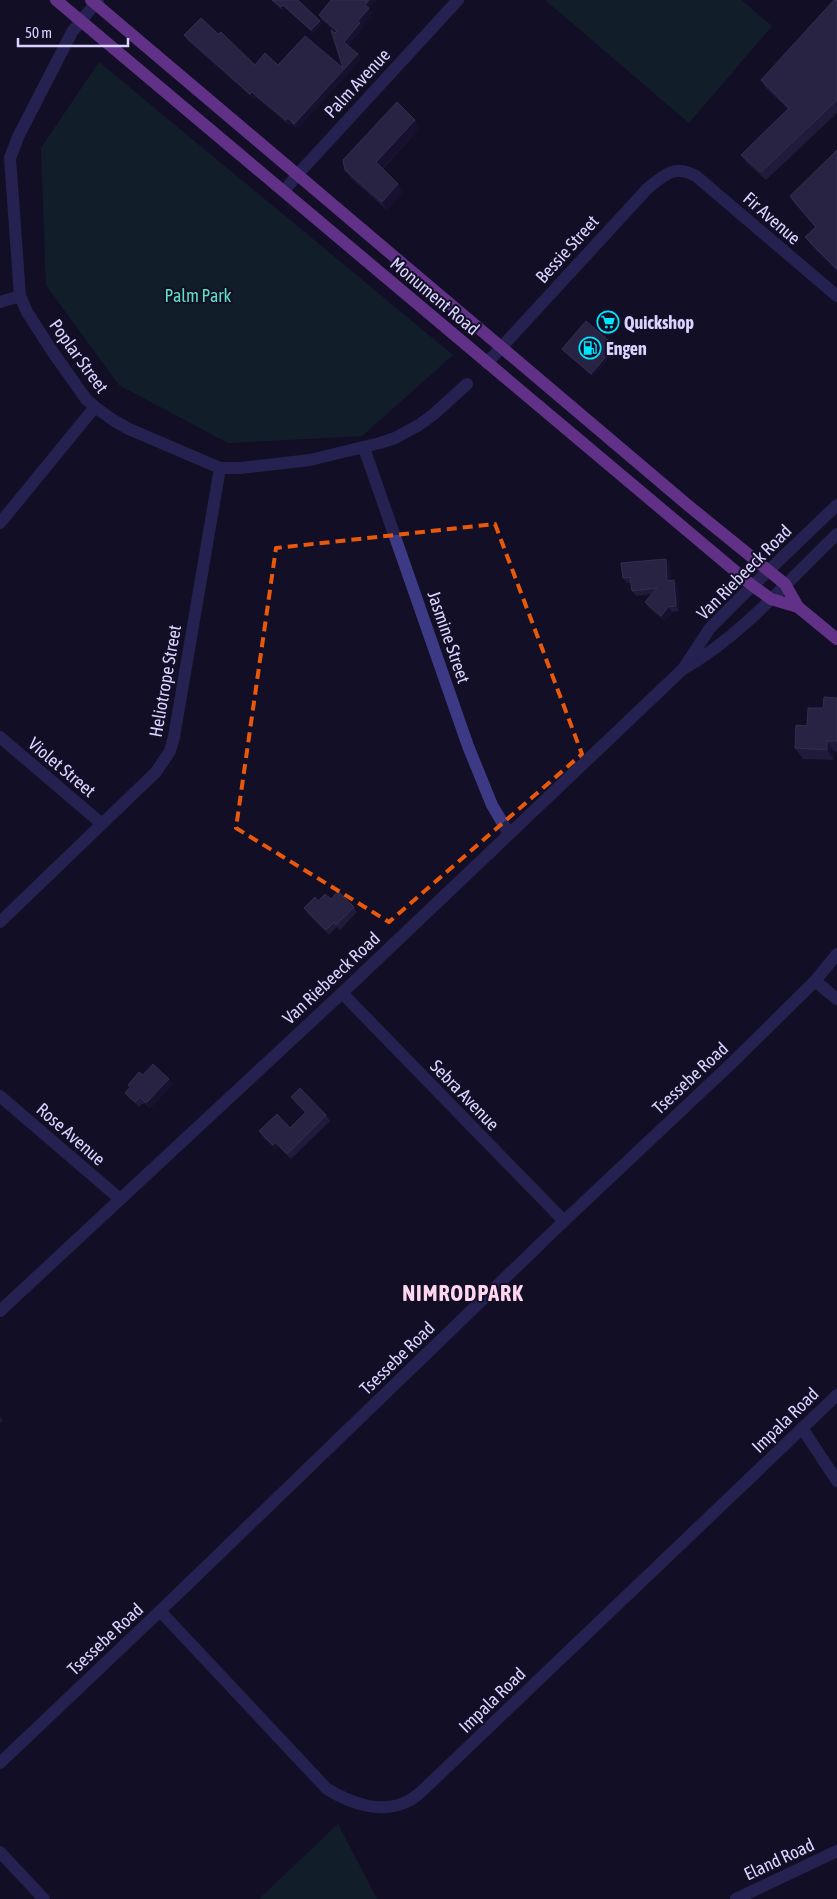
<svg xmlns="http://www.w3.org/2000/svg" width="837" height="1899" font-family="'Asap Condensed',sans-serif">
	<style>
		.park { fill: #12302f }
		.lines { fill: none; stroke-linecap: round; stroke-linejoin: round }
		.minor { stroke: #3d3a85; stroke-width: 12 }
		.major { stroke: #c25bff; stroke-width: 12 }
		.wall { fill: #312854 }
		.shaded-wall { fill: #1d163a }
		.building { fill: #433a66; stroke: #5a527e }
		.marked { fill: none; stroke: #e8590c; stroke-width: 4; stroke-dasharray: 10 6; stroke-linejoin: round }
		.labels { text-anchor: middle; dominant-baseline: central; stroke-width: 4; stroke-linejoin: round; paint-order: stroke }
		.street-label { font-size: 18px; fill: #d9d4ff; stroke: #130f26 }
		.park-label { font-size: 18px; fill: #5fe0c0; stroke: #130f26 }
		.poi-label { font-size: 18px; font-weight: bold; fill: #d9d4ff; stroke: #130f26; text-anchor: start }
		.district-label { font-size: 22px; font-weight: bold; letter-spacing: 1px; fill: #ffd6f0; stroke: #130f26 }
	</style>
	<rect width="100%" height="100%" fill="#130f26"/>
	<path class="park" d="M545 0H741L772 26 689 123Z
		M99 62 453 355 362 436 228 443 119 385 46 285 41 148Z
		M338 1824 377 1899H259Z"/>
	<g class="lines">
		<path class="minor" d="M98 0 72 32 18 137 10 158 20 296 27 312 52 351 86 399 95 407 113 420 129 429 220 468H241L310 460 380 443 395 438 419 425 434 414 467 384
			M284 191 298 174 458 0
			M0 302 20 296
			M487 363 647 189C664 175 674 164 696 176L837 296
			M364 448 468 746 492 805 509 834
			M0 523 95 407
			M685 668C741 636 790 579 837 534
			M0 737 102 824
			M0 922 156 772 170 751 174 737 220 468
			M815 981 837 999
			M342 993 564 1221
			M0 1096 120 1199
			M0 1311 342 993 683 669 710 628 743 595 837 505
			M802 1428 837 1481
			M160 1611 327 1789C350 1803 382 1815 408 1801 413 1799 417 1795 421 1792L837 1395
			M0 1763 160 1611 564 1221 734 1061 815 981 837 954
			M0 1852 44 1899
			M736 1899 837 1851"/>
		<path class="major" d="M56 0 753 586 771 599 798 607
			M91 0 690 507 785 584 798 607 837 639"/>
	</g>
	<path class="wall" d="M271 0H298L322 23 313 33 285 8 282 10Z
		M837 0V113L766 180 747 163 741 155 788 109 766 88 761 80Z
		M369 9 373 13 362 25 363 28 348 45 361 59 297 129 291 123 289 125 256 97 254 99 187 40 184 35 218 34 255 65H278L343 68 335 33 336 32 322 20 319 15Z
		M420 128 383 169 398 184 403 192 387 210 351 178 345 170Z
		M837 150V271L811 245 805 237 815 227 795 204 790 196Z
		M562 349H617L593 376 564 352Z
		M670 564 671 580 678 585 679 611 672 612 665 621 648 607 645 602 651 594 636 596 632 591 631 583H627L623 578Z
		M837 698V752L834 751V760L803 759 795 748 807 726 823 708Z
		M331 899 354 907 357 912 340 930 337 927 329 935 308 914 304 908 318 901Z
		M143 1075 173 1084 150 1108 144 1103 139 1107 129 1098 125 1093 130 1088 128 1085Z
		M291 1097 326 1115 330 1121 291 1159 279 1147 276 1150 263 1137 259 1131 290 1128 305 1113 295 1102Z
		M0 1416 3 1421 0 1423Z"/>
	<path class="shaded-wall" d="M369 0H377L369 9 373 13 362 25 363 28 347 46 344 42 358 21 365 5Z
		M283 5 285 8 282 10 281 7Z
		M320 21 322 23 313 33 311 30Z
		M358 54 361 59 297 129 294 124Z
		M252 92 256 97 254 99 250 94Z
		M288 118 291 123 289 125 286 120Z
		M415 120 420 128 381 170 376 162Z
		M398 184 403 192 387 210 382 202Z
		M615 346 617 349 593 376 591 374Z
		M666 559 670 564 671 586 667 581Z
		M674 580 678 585 679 611 676 606Z
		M668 607 672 612 665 621 661 616Z
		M827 741 834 751V760L827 750Z
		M169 1079 173 1084 150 1108 146 1103Z
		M275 1142 279 1147 276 1150 273 1145Z"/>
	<path class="building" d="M272 0H298L320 21 311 30 283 5 281 7Z
		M331 0H369L365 5 369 8 358 21 360 23 344 42 358 54 294 124 288 118 286 120 252 92 250 94 184 35 201 18 218 34 221 32 255 65 265 53 278 65 305 36 343 68 331 30 335 33 337 31 319 15Z
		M834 0H837V100L761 172 741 155 789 108 761 80Z
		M397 102 415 120 376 162 398 184 382 202 345 170 343 160Z
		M837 150V269L805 237 816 227 790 196Z
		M586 321 615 346 591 374 562 349Z
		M666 559 667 581 674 580 676 606 668 607 661 616 645 602 657 588 632 591 630 577 623 578 621 563Z
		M824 697 837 698V741H827V750L795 748 796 725 807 726 808 708H823Z
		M338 891 354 907 336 925 334 922 326 930 304 908 315 897 318 901 325 894 331 899Z
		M153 1064 169 1079 146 1103 140 1097 135 1102 125 1093 130 1087 128 1085 139 1072 143 1075Z
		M300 1088 326 1115 287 1154 275 1142 273 1145 259 1131 277 1114 290 1128 306 1112 291 1097Z"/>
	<path d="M0 0H837V1899H0ZM495 524 582 754 389 922 236 828 276 548Z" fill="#130f26" fill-opacity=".55" fill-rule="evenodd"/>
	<path class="marked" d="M495 524 582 754 389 922 236 828 276 548Z"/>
	<defs>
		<g id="supermarket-ring" transform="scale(1.125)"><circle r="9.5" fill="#130f26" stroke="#00e5ff" stroke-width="1.5"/><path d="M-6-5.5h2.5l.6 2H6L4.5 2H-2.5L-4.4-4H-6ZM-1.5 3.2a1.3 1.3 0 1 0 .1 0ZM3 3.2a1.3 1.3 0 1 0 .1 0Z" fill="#00e5ff"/></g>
		<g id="fuel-ring" transform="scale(1.125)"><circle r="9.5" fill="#130f26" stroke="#00e5ff" stroke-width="1.5"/><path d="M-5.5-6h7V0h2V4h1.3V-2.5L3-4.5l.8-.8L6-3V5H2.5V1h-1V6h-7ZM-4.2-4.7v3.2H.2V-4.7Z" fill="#00e5ff"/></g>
	</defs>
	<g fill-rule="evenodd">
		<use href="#supermarket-ring" x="608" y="322"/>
		<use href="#fuel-ring" x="590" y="348"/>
	</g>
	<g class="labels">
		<g class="street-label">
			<text transform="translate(357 83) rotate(-47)">Palm Avenue</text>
			<text transform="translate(772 218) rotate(41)">Fir Avenue</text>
			<text transform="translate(567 249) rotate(-48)">Bessie Street</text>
			<text transform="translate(435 296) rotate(40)">Monument Road</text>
			<text transform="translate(79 356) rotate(54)">Poplar Street</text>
			<text transform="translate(744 572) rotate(-45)">Van Riebeeck Road</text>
			<text transform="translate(449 637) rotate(71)">Jasmine Street</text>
			<text transform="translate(165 681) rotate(-80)">Heliotrope Street</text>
			<text transform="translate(62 767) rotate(40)">Violet Street</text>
			<text transform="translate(331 978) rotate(-43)">Van Riebeeck Road</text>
			<text transform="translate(690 1078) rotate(-43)">Tsessebe Road</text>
			<text transform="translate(465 1095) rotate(46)">Sebra Avenue</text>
			<text transform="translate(71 1134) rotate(41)">Rose Avenue</text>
			<text transform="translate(397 1358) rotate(-44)">Tsessebe Road</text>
			<text transform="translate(785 1420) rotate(-44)">Impala Road</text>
			<text transform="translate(105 1639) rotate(-43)">Tsessebe Road</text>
			<text transform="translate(492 1700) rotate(-44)">Impala Road</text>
			<text transform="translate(779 1859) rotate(-25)">Eland Road</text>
		</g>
		<g class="park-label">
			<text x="198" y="295">Palm Park</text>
		</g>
		<g class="poi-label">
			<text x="624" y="322">Quickshop</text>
			<text x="606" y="348">Engen</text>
		</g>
		<g class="district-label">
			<text x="463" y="1293">NIMRODPARK</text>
		</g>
	</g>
	<path d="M18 38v8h110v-8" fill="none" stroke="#d9d4ff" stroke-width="2.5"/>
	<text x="25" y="38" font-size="15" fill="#d9d4ff" stroke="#130f26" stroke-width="4" paint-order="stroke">50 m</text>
</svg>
